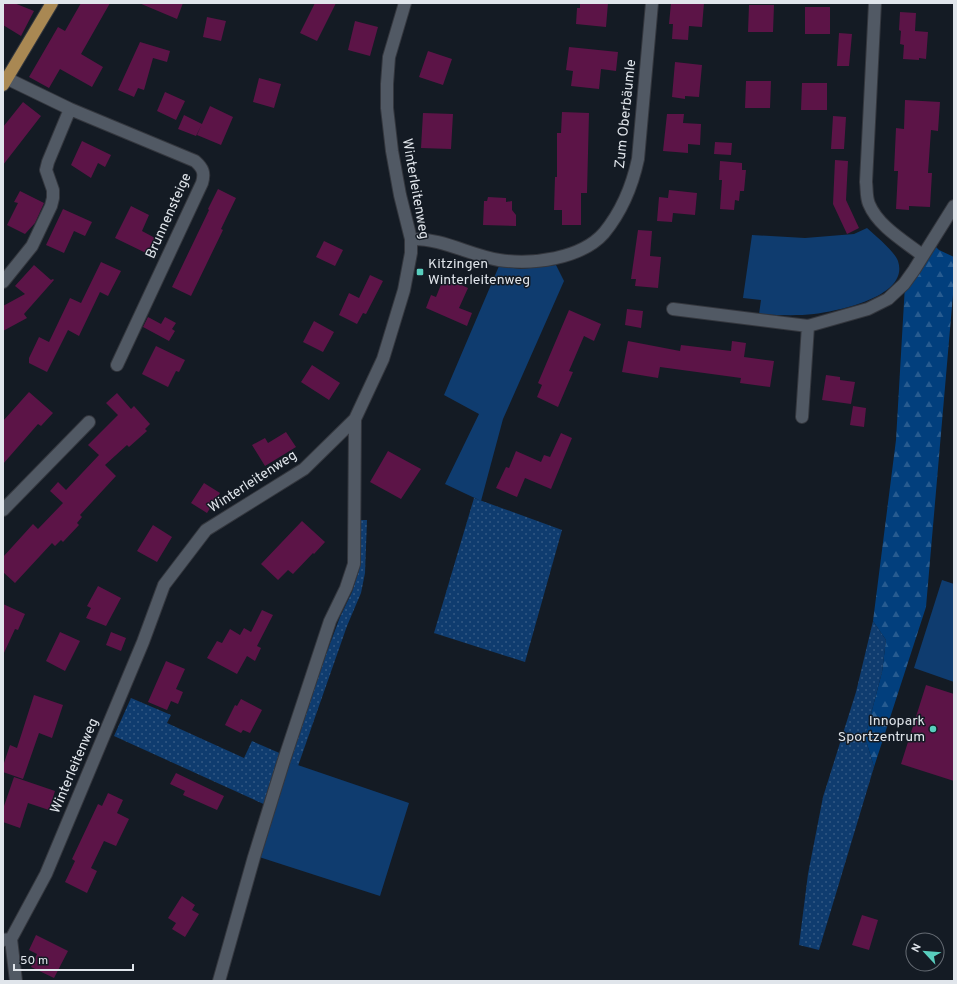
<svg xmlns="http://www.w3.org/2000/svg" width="957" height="984" font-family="Overpass,sans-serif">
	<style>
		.grass { fill: url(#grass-dots) }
		.forest { fill: url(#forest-firs) }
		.green { fill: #0f3c6f }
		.building { fill: #5c1447 }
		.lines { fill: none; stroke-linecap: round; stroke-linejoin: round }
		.minor-casing { stroke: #34373e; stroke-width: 14 }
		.major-casing { stroke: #34373e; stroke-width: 14 }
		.minor { stroke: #515964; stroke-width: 12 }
		.major { stroke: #a98853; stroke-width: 12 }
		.poi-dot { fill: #59cebe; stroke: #141b24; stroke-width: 1.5 }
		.labels { text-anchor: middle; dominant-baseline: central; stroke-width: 3; stroke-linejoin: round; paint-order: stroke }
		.street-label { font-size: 14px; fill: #e0e5eb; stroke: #141b24 }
		.poi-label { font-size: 14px; fill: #e0e5eb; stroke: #141b24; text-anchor: start }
	</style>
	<defs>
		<pattern id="grass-dots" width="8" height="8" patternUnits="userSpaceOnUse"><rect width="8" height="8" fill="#0f3c6f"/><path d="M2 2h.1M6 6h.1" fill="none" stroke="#325884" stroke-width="1.8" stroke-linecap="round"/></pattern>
		<pattern id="forest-firs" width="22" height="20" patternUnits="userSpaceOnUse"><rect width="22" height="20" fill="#023f7d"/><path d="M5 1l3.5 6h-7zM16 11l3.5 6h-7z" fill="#275b90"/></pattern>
	</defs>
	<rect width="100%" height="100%" fill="#141b24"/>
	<path class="grass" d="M474 498 562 530 525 662 434 633Z
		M360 520H367L365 573 361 593 347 626 298 766 286 761 340 617 352 592 359 570Z
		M873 621 886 640 882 672 865 737 874 767 819 950 799 945 808 874 823 797 856 692Z
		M131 698 171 715 167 723 244 758 252 741 284 755 268 806 114 736Z"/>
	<path class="forest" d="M932 243 939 250 954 257V283L926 607 874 767 865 737 882 672 886 640 873 621 896 440 905 285Z"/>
	<path class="green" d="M867 228C876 236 895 252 898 261 910 297 837 311 814 314 796 316 777 315 759 314L761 300 743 298 752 235 805 238 854 234Z
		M556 265 564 281 503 419 481 501 445 484 479 414 444 395 499 266 521 269Z
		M942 580 954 584V682L914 668Z
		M286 761 409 803 380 896 256 856Z"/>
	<path class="building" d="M3 3H14L34 11 21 36 3 25Z
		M81 3H110L81 54 103 67 92 87 60 69 49 88 29 77 58 27 65 31Z
		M139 3H183L177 19Z
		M315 3H336L317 41 300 33Z
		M580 3H608L606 27 576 24 577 8H580Z
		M671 3H704L702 27 689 26 688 40 672 39 673 24H669Z
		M749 5H774L773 32H748Z
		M805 7H830V34H805Z
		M900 12 916 13 915 31 928 32 926 59 919 58V60L903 59 904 45 900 44 901 31 899 30Z
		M207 17 226 21 221 41 203 37Z
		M355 21 378 27 370 56 348 50Z
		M839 33 852 34 849 66H837Z
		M140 42 170 51 167 62 153 58 144 90 138 88 134 97 118 90Z
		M569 47 618 52 616 71 601 69 599 89 571 86 573 71 566 70Z
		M428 51 452 59 443 85 419 77Z
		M675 62 702 65 699 97 685 96V99L672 97Z
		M259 78 281 84 274 108 253 102Z
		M746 81H771L770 108H745Z
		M802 83H827V110H801Z
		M165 92 185 101 176 120 157 111Z
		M905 100 940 102 938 131 931 130 928 173H932L930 207 909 206V210L896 209 898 171H894L896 128 904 129Z
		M23 102 41 116 3 165V127Z
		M210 106 233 117 221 145 197 135Z
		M562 112 589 113 587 193H581V225H562V210H554L555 177H557V133H561Z
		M423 113 453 114 451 149 421 148Z
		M667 114H684L683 123 701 124 700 145 688 144V153L663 151Z
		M184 115 202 124 196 136 178 129Z
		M833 116 846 117 844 149H831Z
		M82 141 111 155 105 167 98 163 91 178 71 165Z
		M715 142 732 143 731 155 714 154Z
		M835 160 848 161 846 200 859 228 847 234 833 204Z
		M720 161 742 163V170H746L744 191H740L739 201 735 200 734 210 720 209 722 180H719Z
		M218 189 236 198 221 229 223 230 191 296 172 287 209 210 208 209Z
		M669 190 697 193 695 215 673 213 672 222 657 221 659 197 668 198Z
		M20 191 44 203 35 223 25 234 7 225 18 203 14 202Z
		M488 197 506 198V202L512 201V210L516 215V226L483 225 484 201H487Z
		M131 206 149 215 142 231 155 238 148 254 115 238Z
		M63 209 92 222 85 236 74 231 64 253 46 245Z
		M638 230 652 231 650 256 661 257 658 288 635 286 636 279H631Z
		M324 241 343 250 335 266 316 257Z
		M101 262 121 271 108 296 100 292 79 336 68 330 47 372 29 363V358L39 337 49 342 70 298 81 303Z
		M34 265 51 280 53 279 54 280 24 314 27 318 3 331V306L25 294 15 286Z
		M370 275 383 281 366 314 363 313 357 324 339 315 349 293 359 298Z
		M444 277 468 288 459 308 472 313 467 326 426 308 431 295 436 297Z
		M627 309 643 311 641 328 625 325Z
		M569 310 601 324 594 341 584 336 569 371 573 372 558 407 537 397 542 385 538 383Z
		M148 317 161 324 165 317 176 323 172 329 175 331 169 341 143 327Z
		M314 321 334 332 323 352 303 342Z
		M628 341 680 351 681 345 731 351 732 341 746 343 744 357 774 361 770 387 740 383 741 378 660 367 658 378 622 372Z
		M156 346 185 360 179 372 176 371 168 387 142 374Z
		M312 365 340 383 329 400 301 382Z
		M826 375 840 377V380L855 382 851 404 822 400Z
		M29 392 53 413 41 426 38 424 3 464V421Z
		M117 393 131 409 134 406 150 424 145 429 147 431 129 447 127 445 105 465 116 476 80 515 82 517 77 523 79 525 63 542 61 540 55 546 52 543 15 583 3 572V557L33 524 38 529 63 503 50 491 58 482 66 490 99 455 88 445 118 415 106 403Z
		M853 406 866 408 864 427 850 425Z
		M286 432 296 447 265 466 252 445 265 438 268 443Z
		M561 433 572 438 551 489 525 478 517 497 496 488 506 467 509 468 516 451 541 462 544 455 550 457Z
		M388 451 421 469 401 499 370 482Z
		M204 483 220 493 207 513 191 503Z
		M302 521 325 542 314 554 313 553 293 574 288 570 278 580 261 564Z
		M153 525 172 537 157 562 137 551Z
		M98 586 121 598 106 626 86 618 91 608 87 606Z
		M3 604 25 614 18 630 15 629 3 655Z
		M262 610 273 615 257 646 261 648 255 661 247 656 237 674 207 658 217 641 222 643 230 629 240 635 244 628 251 632Z
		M60 632 80 641 65 671 46 661Z
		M111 632 126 638 121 651 106 645Z
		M166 661 185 669 176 689 183 692 178 704 171 701 167 710 148 702Z
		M926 685 954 694V781L901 764Z
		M34 695 63 705 52 738 39 733 23 779 3 772V766L10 745 17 748Z
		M241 699 262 710 250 733 243 730 241 733 225 725 235 705 237 706Z
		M176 773 224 796 217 810 183 795 185 791 170 784Z
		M14 777 55 791 49 810 28 803 20 828 3 822V809Z
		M108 793 123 800 117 813 129 819 116 846 104 841 91 868 97 871 87 893 65 882 75 861 72 859 98 804 102 806Z
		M182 896 195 905 192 910 199 914 185 937 172 929 176 923 168 918Z
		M862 915 878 920 869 950 852 945Z
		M36 935 68 951 54 978 31 967 37 954 29 950Z"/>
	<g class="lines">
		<g class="minor-casing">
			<path id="minor" d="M875 3 866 182C867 189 866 197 869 204 878 226 904 241 922 255
				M8 79 70 109 195 161C203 168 205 173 202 183L117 365
				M411 239C442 238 469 255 499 260 532 265 581 259 604 233 622 211 632 187 638 159L652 3
				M3 282 32 246 51 206 53 198V190L46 170 48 162 70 109
				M673 309 808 326 868 309 888 299 904 284 914 270 954 206
				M802 417 808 326
				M3 510 89 422
				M11 939 16 981
				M3 940 11 939 46 874 143 642 164 585 206 530 304 469 355 419 383 359 404 290 411 253V239L400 195 392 151 387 108V84L389 57 405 3
				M219 981 254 857 284 760 330 621 346 588 354 564 355 419"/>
		</g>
		<g class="major-casing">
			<path id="major" d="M3 85 52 3"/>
		</g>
		<use href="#minor" class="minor"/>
		<use href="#major" class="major"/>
	</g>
	<g class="poi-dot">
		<rect x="416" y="268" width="8" height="8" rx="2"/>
		<circle cx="933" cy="729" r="4"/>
	</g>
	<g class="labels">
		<g class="street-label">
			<text transform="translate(626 114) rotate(-84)">Zum Oberbäumle</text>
			<text transform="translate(415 189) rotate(80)">Winterleitenweg</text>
			<text transform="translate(169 216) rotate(-66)">Brunnensteige</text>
			<text transform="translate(253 482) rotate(-33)">Winterleitenweg</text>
			<text transform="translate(75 766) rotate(-67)">Winterleitenweg</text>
		</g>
		<g class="poi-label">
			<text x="428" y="264">Kitzingen<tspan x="428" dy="16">Winterleitenweg</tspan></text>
			<text x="925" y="721" text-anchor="end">Innopark<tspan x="925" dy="16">Sportzentrum</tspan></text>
		</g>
	</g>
	<rect width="957" height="984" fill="none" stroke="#e0e5eb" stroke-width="8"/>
	<g transform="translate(925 952) rotate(296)"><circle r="19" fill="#141b24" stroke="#666c74"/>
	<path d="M0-3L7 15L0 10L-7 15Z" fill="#59cebe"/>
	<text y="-6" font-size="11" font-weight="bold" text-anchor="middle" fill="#e0e5eb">N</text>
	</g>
	<path d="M14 964v6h119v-6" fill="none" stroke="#e0e5eb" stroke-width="2"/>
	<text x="20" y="964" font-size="12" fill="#e0e5eb" stroke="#141b24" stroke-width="3" paint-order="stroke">50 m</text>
</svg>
